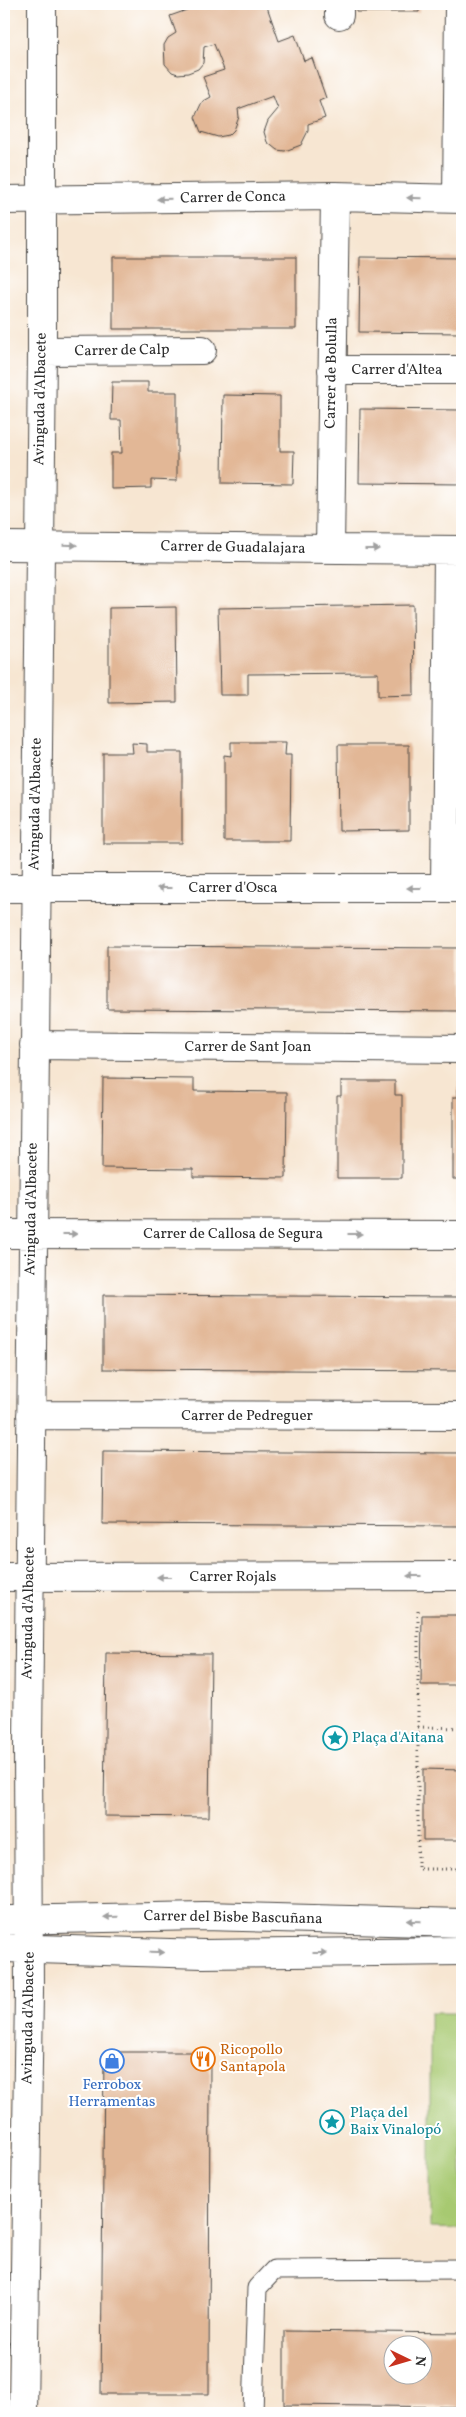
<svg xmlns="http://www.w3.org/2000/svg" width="466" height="2417" font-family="Vollkorn,serif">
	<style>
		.green { fill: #a7c971; stroke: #697a4e }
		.building { fill: #e2b796; fill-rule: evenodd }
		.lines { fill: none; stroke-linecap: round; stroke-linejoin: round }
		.lane-casing { stroke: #4a4744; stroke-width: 21 }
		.street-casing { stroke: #4a4744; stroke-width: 30 }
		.path { stroke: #4a4744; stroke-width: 3; stroke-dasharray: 1 4; stroke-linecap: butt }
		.lane { stroke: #fff; stroke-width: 19 }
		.street { stroke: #fff; stroke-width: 28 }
		.oneway { fill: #a0a0a0 }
		.labels { text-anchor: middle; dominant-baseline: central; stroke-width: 4; stroke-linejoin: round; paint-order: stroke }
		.street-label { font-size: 15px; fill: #2b2b2b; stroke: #fff }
		.culture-label { font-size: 15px; fill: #0d838f; stroke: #fff; text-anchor: start }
		.food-label { font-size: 15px; fill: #c56008; stroke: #fff; text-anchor: start }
		.shop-label { font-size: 15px; fill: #366cbe; stroke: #fff }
	</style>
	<rect width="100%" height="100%" fill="#fff"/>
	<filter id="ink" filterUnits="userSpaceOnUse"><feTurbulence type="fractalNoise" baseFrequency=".02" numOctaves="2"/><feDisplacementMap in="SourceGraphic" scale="10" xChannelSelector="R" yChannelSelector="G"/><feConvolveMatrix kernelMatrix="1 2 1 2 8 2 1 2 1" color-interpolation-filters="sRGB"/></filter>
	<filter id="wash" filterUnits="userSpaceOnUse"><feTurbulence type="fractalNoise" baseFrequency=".0096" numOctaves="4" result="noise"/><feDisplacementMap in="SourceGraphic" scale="20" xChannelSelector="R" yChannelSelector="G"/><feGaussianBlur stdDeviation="1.12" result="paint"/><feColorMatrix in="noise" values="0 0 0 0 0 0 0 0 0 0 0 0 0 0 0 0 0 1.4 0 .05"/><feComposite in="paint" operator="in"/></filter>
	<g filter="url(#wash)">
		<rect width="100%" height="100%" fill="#f7e6d2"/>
		<path class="green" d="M430 2013H462V2229L430 2228Z"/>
		<g id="blocks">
			<path class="building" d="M185 4H266L279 41 295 35 304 61 312 58 326 98 319 101 325 118 308 124V131L301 145 285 151 277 150 267 142 264 132 268 121 278 109 273 96 238 109 239 117 234 130 229 135 218 137 201 132 195 117 202 102 211 97 203 77 224 70 214 44 204 47 203 63 198 69 188 73 178 74 172 72 165 64 164 45 168 38 176 33 170 16 187 10Z
				M356 4H419V12H356Z
				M113 257H296V329H113Z
				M360 257 462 258V333L359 332Z
				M112 382H148V392H177V481L151 480V488L111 489V453H122L121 420H111Z
				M223 395 280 396V451H294L293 484 222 483Z
				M360 409 462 410V484L359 483Z
				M413 605 414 695 378 696V673L248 674V695H220L218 608Z
				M176 607 177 702 109 703V608Z
				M231 742H286L285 755H291L290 841H224V755L231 756Z
				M132 743 147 744V752H182V843H103V753H133Z
				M338 745H409V830L339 831Z
				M454 762H462V836H454Z
				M107 946 462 948V1011L107 1009Z
				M103 1078 194 1079V1091L287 1092 286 1178 193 1177V1169L102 1168Z
				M341 1081H395V1095H402V1178H337V1096H341Z
				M458 1082H462V1179H453V1097H458Z
				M103 1295 462 1297V1371L103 1369Z
				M103 1451 462 1453V1526L102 1524Z
				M422 1615H462V1685H421Z
				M106 1653 211 1654 209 1817 104 1816Z
				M423 1769 462 1770V1840H423Z
				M104 2052H210L209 2394H101Z
				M284 2331 462 2333V2407L284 2405ZM394 2344H424V2374H394Z"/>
		</g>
	</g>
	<g filter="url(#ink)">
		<use href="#blocks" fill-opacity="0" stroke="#4a4744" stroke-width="1"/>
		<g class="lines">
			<g class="lane-casing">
				<path id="lane" d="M253 2413 257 2288 274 2270 462 2269"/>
			</g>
			<g class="street-casing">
				<path id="street" d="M339 4V15
					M457 198 459 4
					M4 200 335 196 462 199
					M42 351 202 350
					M332 370H462
					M4 546 462 550
					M330 549 335 196
					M4 888H462
					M445 888 448 550
					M34 1045 462 1049
					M4 1234 462 1235
					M31 1415 462 1416
					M4 1577 462 1576
					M4 1920 204 1916 462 1923
					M4 1948 203 1954 462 1951
					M23 2413 29 1992 28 1745 42 351V4"/>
			</g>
			<path class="path" d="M418 1611V1869H462
				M418 1727 462 1728"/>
			<use href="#lane" class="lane"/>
			<use href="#street" class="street"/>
		</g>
		<defs><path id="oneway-solid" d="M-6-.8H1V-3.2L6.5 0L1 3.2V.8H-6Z" transform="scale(1.25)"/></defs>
		<g class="oneway">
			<use href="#oneway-solid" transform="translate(414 198) rotate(-179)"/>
			<use href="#oneway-solid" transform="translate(164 199) rotate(179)"/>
			<use href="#oneway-solid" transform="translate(70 545) rotate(1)"/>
			<use href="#oneway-solid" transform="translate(372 549)"/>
			<use href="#oneway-solid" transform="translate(164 888) rotate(180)"/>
			<use href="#oneway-solid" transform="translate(414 888) rotate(180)"/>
			<use href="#oneway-solid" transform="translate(70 1234)"/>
			<use href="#oneway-solid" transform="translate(355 1234)"/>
			<use href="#oneway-solid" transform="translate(414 1576) rotate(180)"/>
			<use href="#oneway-solid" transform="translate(164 1577) rotate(180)"/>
			<use href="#oneway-solid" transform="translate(111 1917) rotate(179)"/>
			<use href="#oneway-solid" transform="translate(414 1921) rotate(-179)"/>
			<use href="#oneway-solid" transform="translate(157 1952) rotate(2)"/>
			<use href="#oneway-solid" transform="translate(320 1953)"/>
		</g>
	</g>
	<defs>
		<g id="sight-ring" transform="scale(1.25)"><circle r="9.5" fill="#fff" stroke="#0f9aa8" stroke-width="1.5"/><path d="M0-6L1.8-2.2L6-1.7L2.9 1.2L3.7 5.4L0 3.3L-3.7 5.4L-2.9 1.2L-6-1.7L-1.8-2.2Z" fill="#0f9aa8"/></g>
		<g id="restaurant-ring" transform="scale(1.25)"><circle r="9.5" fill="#fff" stroke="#e8710a" stroke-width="1.5"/><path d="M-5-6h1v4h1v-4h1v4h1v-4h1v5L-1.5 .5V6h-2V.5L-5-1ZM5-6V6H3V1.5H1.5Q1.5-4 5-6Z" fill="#e8710a"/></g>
		<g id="shop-ring" transform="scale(1.25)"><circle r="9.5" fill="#fff" stroke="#3f7fe0" stroke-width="1.5"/><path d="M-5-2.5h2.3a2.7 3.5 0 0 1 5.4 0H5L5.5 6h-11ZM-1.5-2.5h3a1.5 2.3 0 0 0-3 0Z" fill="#3f7fe0"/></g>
	</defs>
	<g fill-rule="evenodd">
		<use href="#sight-ring" x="335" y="1738"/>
		<use href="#restaurant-ring" x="203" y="2059"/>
		<use href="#shop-ring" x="112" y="2061"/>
		<use href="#sight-ring" x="332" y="2122"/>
	</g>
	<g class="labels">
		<g class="street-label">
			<text transform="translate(233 198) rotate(-1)">Carrer de Conca</text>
			<text transform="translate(122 351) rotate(-1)">Carrer de Calp</text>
			<text x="397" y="370">Carrer d'Altea</text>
			<text transform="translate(332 373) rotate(-89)">Carrer de Bolulla</text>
			<text transform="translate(41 399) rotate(-89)">Avinguda d'Albacete</text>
			<text transform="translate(233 548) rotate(1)">Carrer de Guadalajara</text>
			<text transform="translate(36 804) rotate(-89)">Avinguda d'Albacete</text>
			<text x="233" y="888">Carrer d'Osca</text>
			<text x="248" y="1047">Carrer de Sant Joan</text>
			<text transform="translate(32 1209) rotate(-89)">Avinguda d'Albacete</text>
			<text x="233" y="1234">Carrer de Callosa de Segura</text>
			<text x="247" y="1416">Carrer de Pedreguer</text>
			<text x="233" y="1577">Carrer Rojals</text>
			<text transform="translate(29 1613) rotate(-89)">Avinguda d'Albacete</text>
			<text transform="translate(233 1918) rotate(1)">Carrer del Bisbe Bascuñana</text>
			<text transform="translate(29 2018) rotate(-89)">Avinguda d'Albacete</text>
		</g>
		<g class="culture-label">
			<text x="352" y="1738">Plaça d'Aitana</text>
			<text x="350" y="2113">Plaça del<tspan x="350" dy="17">Baix Vinalopó</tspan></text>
		</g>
		<g class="food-label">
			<text x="220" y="2050">Ricopollo<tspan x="220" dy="17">Santapola</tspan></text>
		</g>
		<g class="shop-label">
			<text x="112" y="2085">Ferrobox<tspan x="112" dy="17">Herramentas</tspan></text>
		</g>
	</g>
	<rect width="466" height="2417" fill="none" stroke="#fff" stroke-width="20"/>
	<g transform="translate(408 2360) rotate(95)"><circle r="24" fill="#ffffff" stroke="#aaaaaa"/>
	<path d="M0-4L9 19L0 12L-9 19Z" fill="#c8321e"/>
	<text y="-8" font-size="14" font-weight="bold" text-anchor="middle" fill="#2b2b2b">N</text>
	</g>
</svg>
